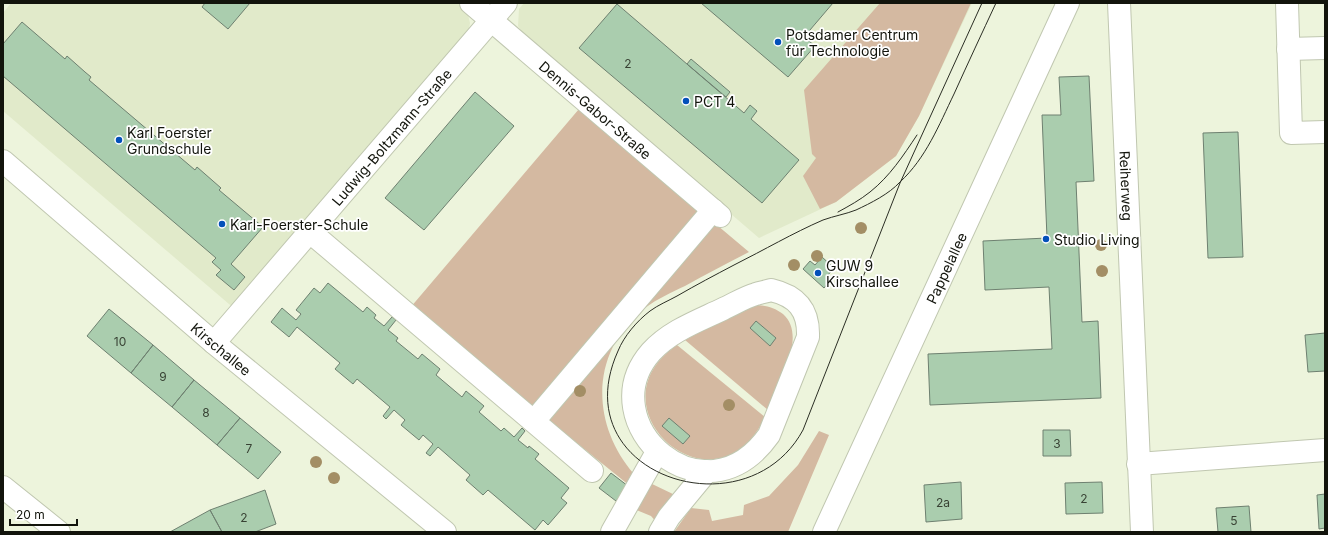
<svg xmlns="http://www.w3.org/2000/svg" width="1328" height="535" font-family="Inter,sans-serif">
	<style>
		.built { fill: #e1eaca }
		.green { fill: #d4b9a1 }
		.building { fill: #aacdae; stroke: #6e8070 }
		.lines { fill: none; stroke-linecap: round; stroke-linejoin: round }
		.minor-casing { stroke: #c0c7b0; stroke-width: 24 }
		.minor { stroke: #fff; stroke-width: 22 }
		.tram { stroke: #2b2e24; stroke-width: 1 }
		.tree { fill: #a38e65 }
		.poi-dot { fill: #0350ba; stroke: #fff; stroke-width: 1.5 }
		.labels { text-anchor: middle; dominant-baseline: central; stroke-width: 3.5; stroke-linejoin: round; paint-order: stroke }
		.number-label { font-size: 12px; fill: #384234 }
		.poi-label { font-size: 14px; fill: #12140c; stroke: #fff; text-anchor: start }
		.street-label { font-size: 14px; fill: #12140c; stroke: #fff }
	</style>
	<rect width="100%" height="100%" fill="#edf4dc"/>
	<path class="built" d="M11 3H458L468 15 470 23 468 35 236 310 3 111V13Z
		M524 3H972L919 116 896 156 836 202 759 238 527 39 518 26 519 9Z"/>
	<path class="green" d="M880 3H971L919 116 896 156 836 202 820 209 803 176 816 158 812 154 804 90Z
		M579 109 749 252C728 263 706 274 685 286 672 292 657 299 645 308 590 351 590 423 634 474L630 486 410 308Z
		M754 305C765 305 774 307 783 314 808 336 778 385 768 410L685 340 744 309Z
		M677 345 765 417C716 522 586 407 677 345Z
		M819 431 829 435 788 532H674L691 508 709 510 712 521 743 515 744 505 769 496 798 465Z
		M650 483 675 495 658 524 651 516 634 509Z"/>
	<path class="building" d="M205 3H204H250L228 29 202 7Z
		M701 3H833L804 37 815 46 788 77Z
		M617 4 744 113 750 105 757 111 751 119 799 160 762 203 579 48Z
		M22 22 65 59 67 56 85 72 91 77 89 80 195 170 197 167 221 188 219 190 263 227 231 264 245 277 234 290 216 275 221 270 212 262 216 258 3 76V44Z
		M691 59 730 92 726 97 687 64Z
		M1089 76 1094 181 1076 182 1082 322 1098 321 1101 398 930 405 928 354 1052 349 1049 287 985 290 983 241 1047 238 1042 115H1061L1059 77Z
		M475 92 514 126 424 230 385 198Z
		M1238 132 1243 257 1208 258 1203 133Z
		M822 257 834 268 827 276 831 280 824 288 803 269 810 261 815 265Z
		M328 283 363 312 367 307 376 315 374 318 384 326 392 317 396 320 388 330 398 338 396 341 418 359 422 354 440 369 436 375 462 397 466 391 484 406 479 412 501 431 504 428 514 437 522 428 525 431 518 440 528 448 529 446 539 454 535 459 569 488 561 498 567 503 548 525 543 520 535 530 488 490 483 495 466 480 470 475 438 447 430 456 426 453 433 444 423 435 419 440 401 425 405 420 394 410 386 419 383 416 390 407 357 379 353 384 335 369 340 363 297 327 289 337 271 322 282 308 296 320 301 314 296 310 314 288 320 293Z
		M109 309 153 345 131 373 87 336Z
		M756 321 776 338 770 346 750 328Z
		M1325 333V371L1308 372 1305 335Z
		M153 345 194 380 172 407 131 373Z
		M194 380 240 418 217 445 172 407Z
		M240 418 281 452 258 479 217 445Z
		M669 418 690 436 683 444 662 426Z
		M1043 430H1070L1071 456H1043Z
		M611 473 628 486 616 501 599 488Z
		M961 482 962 519 926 522 924 485Z
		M1102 482 1103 513 1066 514 1065 483Z
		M265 490 276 524 255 532H222L210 510Z
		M1325 494V528L1319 529 1317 495Z
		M1249 506 1251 532H1218L1216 508Z
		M210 510 222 532H170Z"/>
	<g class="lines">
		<g class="minor-casing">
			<g id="minor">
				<path id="s1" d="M471 3 720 216"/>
				<path id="s2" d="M1119 3 1142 532"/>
				<path d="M1287 3 1291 133 1325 132"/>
				<path d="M1288 49 1325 48"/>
				<path id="s3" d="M3 161 214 343 445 532"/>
				<path d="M309 231 592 471"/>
				<path d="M771 290C797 296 809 310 808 337L769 435C704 527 589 423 651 352 670 331 698 321 723 309 734 304 745 297 756 294 761 292 766 292 771 290Z"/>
				<path id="s4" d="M214 343 506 3"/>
				<path d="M534 421 713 210"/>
				<path d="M1138 464 1325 450"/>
				<path d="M3 487 59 532"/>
				<path d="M612 532 657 452"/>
				<path d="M660 532 669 517 707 471"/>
				<path id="s5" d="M824 532 1068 3"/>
			</g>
		</g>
		<use href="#minor" class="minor"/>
		<path class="tram" d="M982 3 900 183 803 430C746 535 562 475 618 351 624 336 637 321 650 311 658 305 668 301 677 296 696 285 715 275 734 265 764 250 793 233 823 220 834 216 846 214 856 210 871 203 889 194 900 182 926 158 939 125 954 94 968 63 982 33 996 3
			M838 212C849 206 860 200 870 192 890 176 903 156 917 135"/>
	</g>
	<g class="tree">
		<circle cx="861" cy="228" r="6"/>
		<circle cx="1101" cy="245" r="6"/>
		<circle cx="817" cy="256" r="6"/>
		<circle cx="794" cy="265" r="6"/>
		<circle cx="1102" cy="271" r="6"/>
		<circle cx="580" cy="391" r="6"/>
		<circle cx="729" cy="405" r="6"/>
		<circle cx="316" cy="462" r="6"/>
		<circle cx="334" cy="478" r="6"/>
	</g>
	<g class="poi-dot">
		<circle cx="778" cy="42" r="4"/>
		<circle cx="686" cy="101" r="4"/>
		<circle cx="119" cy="140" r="4"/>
		<circle cx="222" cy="224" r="4"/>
		<circle cx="1046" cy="239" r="4"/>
		<circle cx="818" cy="273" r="4"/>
	</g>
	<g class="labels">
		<g class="number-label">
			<text x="628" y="63">2</text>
			<text x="120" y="341">10</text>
			<text x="163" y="376">9</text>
			<text x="206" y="412">8</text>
			<text x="1057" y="443">3</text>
			<text x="249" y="448">7</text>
			<text x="1084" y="498">2</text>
			<text x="943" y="502">2a</text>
			<text x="244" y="517">2</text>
			<text x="1234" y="520">5</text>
		</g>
		<g class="poi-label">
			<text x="786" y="34">Potsdamer Centrum<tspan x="786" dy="16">für Technologie</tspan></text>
			<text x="694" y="101">PCT 4</text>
			<text x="127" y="132">Karl Foerster<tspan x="127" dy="16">Grundschule</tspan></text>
			<text x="230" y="224">Karl-Foerster-Schule</text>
			<text x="1054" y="239">Studio Living</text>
			<text x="826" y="265">GUW 9<tspan x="826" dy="16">Kirschallee</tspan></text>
		</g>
		<g class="street-label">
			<text stroke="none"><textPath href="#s1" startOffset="164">Dennis-Gabor-Straße</textPath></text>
			<text stroke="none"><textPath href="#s4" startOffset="272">Ludwig-Boltzmann-Straße</textPath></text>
			<text stroke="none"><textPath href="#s2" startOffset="183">Reiherweg</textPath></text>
			<text stroke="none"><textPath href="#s5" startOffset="291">Pappelallee</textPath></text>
			<text stroke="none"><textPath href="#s3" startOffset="288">Kirschallee</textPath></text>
		</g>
	</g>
	<rect width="1328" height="535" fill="none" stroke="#12140c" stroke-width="8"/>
	<path d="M10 519v6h67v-6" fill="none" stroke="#12140c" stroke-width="2"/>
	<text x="16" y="519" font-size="12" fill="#12140c" stroke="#ffffff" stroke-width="3" paint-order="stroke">20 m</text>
</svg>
